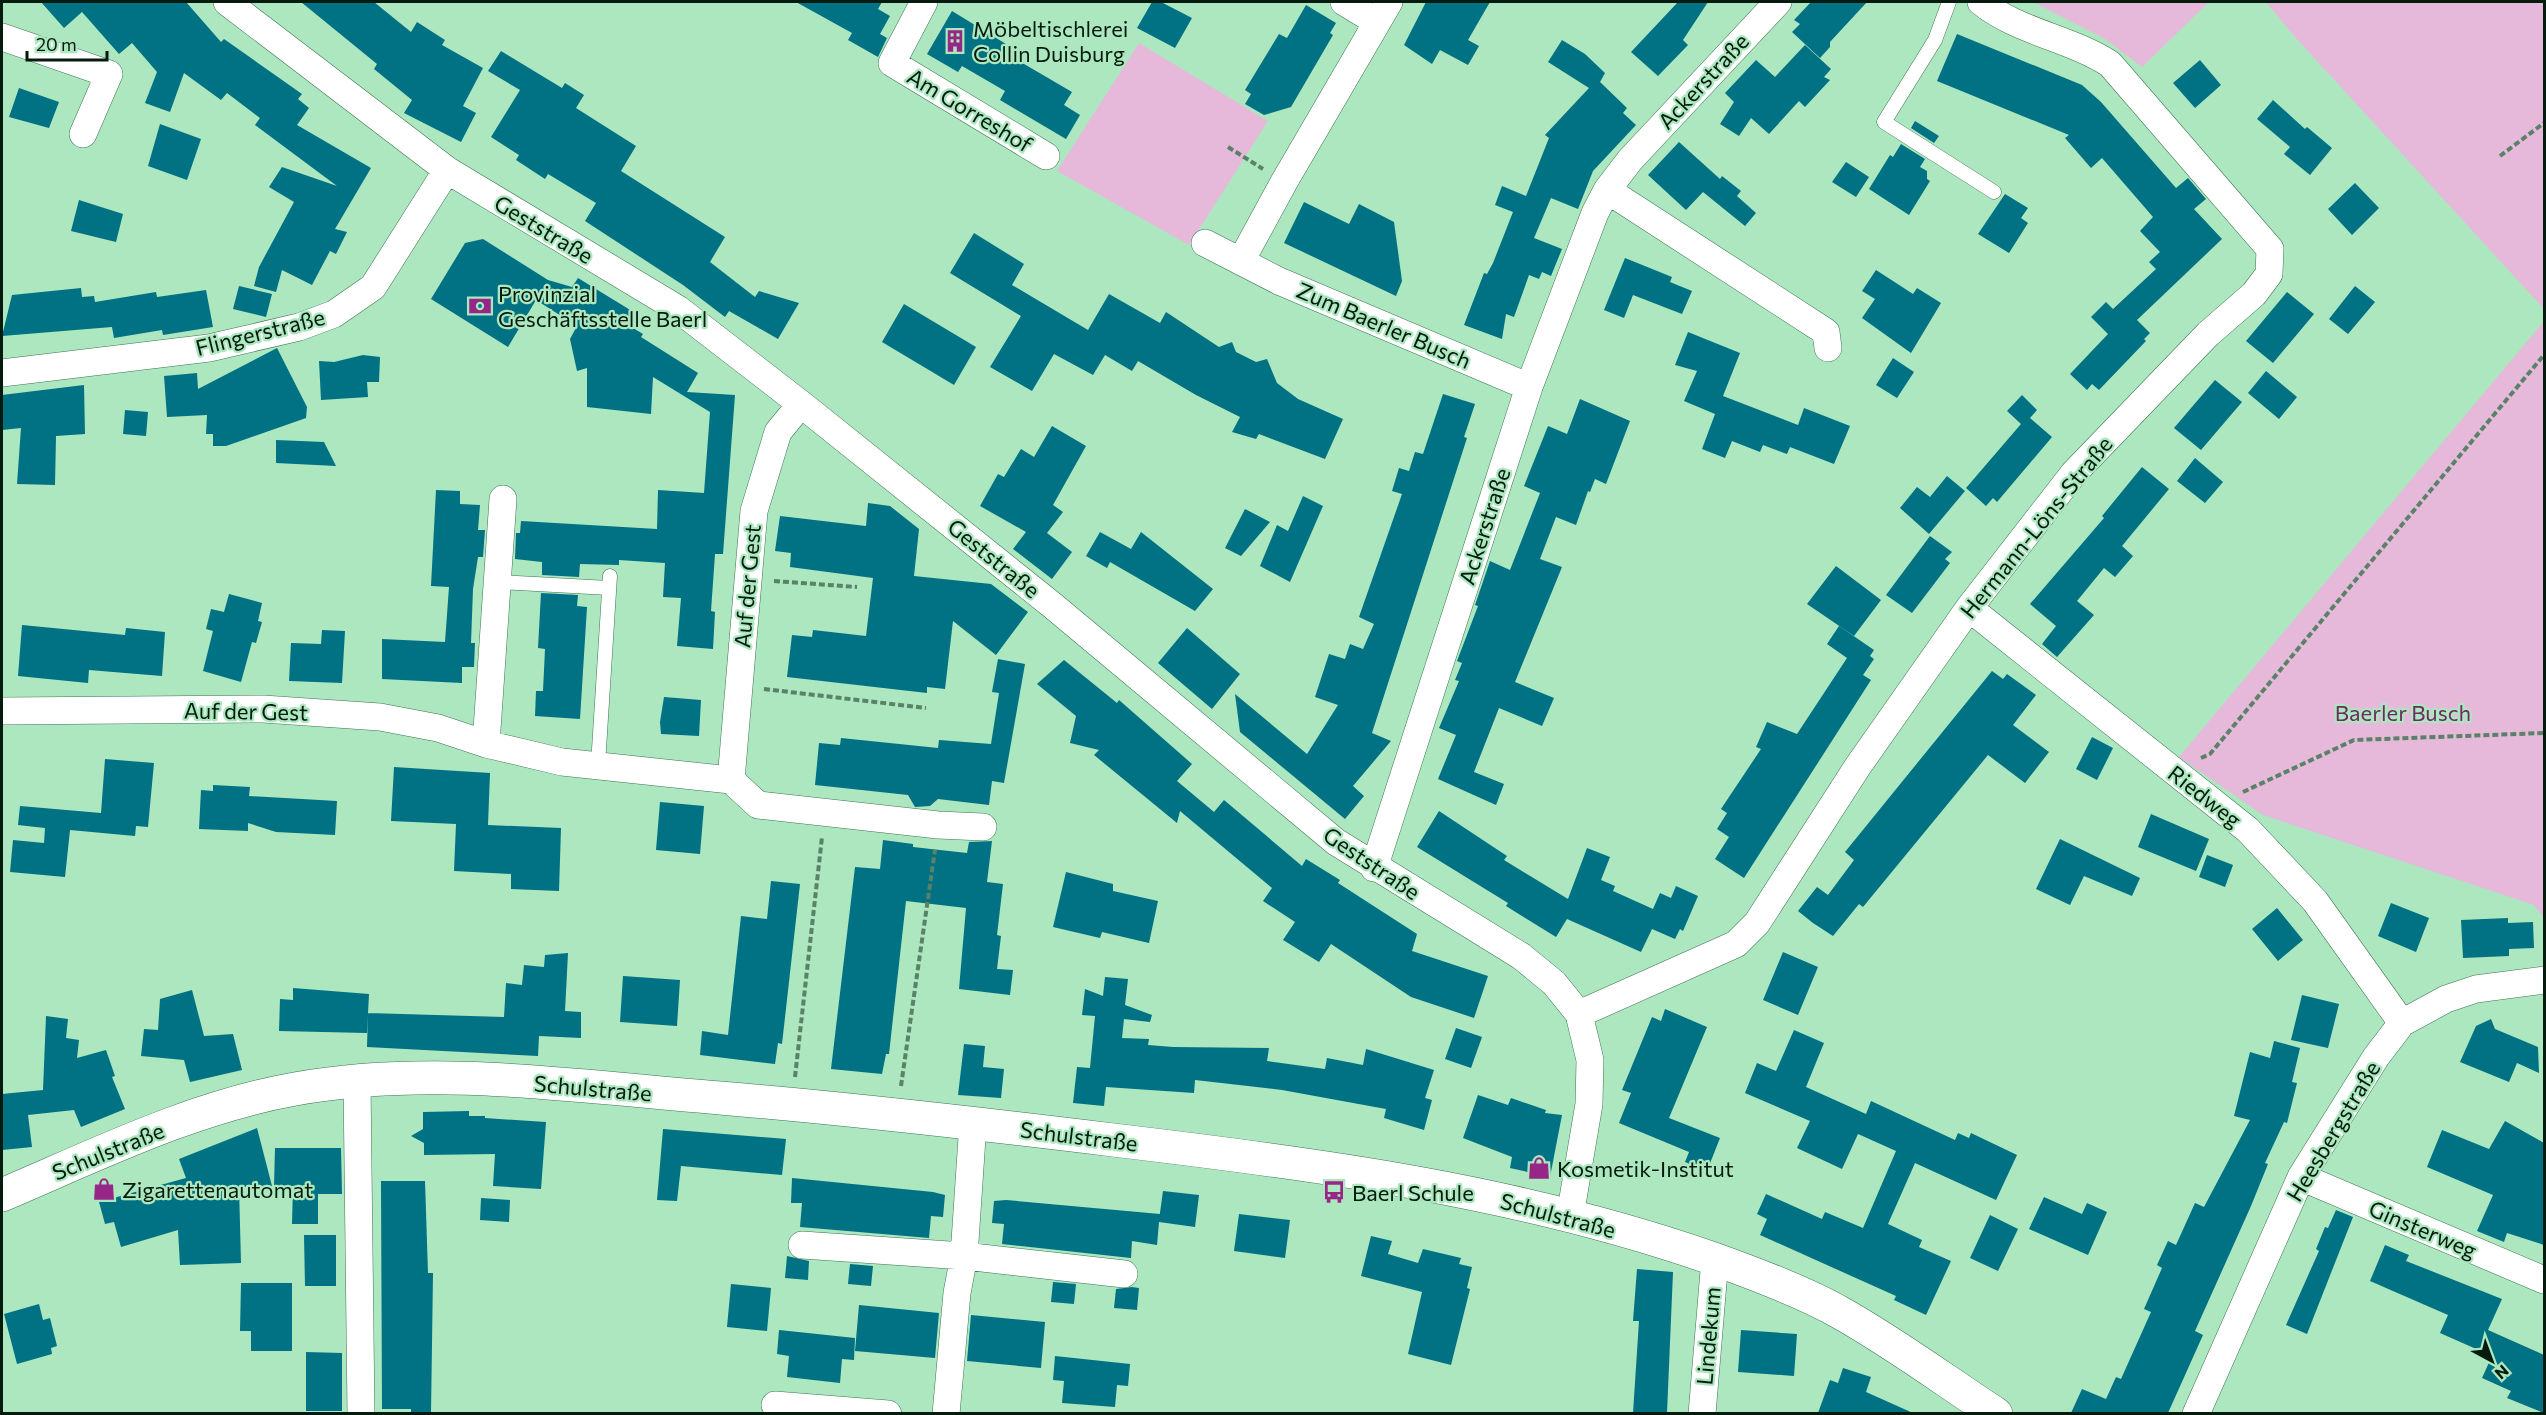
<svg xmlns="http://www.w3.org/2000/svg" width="2546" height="1415" font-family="Commissioner,sans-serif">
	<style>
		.green { fill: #e6b9db }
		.building { fill: #017184 }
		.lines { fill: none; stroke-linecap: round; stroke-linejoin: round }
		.service-casing { stroke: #3d7552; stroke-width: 15 }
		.minor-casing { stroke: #3d7552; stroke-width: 28 }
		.tertiary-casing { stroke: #3d7552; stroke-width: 34 }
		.path { stroke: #598267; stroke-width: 4; stroke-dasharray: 6 3; stroke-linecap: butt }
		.service { stroke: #fff; stroke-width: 14 }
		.minor { stroke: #fff; stroke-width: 27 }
		.tertiary { stroke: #fff; stroke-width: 33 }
		.labels { text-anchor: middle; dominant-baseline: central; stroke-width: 4.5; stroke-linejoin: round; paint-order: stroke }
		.poi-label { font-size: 22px; fill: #041b0d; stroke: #ace7bf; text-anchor: start }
		.street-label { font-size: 22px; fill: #041b0d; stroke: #ace7bf }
		.park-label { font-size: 22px; fill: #6f2c63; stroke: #ace7bf }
	</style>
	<rect width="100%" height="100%" fill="#ace7bf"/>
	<path class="green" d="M2033 2H2209L2142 67 2105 39Z
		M2266 2H2544V309L2295 37Z
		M1139 43 1268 121 1189 245 1057 171Z
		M2544 321V918L2534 905 2263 815 2179 757Z"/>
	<path class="building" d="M41 2H186L221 42 224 39 302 94 298 99 309 108 297 125 371 168 335 229 347 232 336 254 330 251 312 285 282 270 276 292 254 286 259 267 294 202 269 187 282 167 337 186 255 125 260 118 227 93 221 100 184 73 170 112 145 103 157 72 132 43 119 54 82 12 64 28Z
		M301 2H374L411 32 417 22 445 40 442 45 483 68 463 106 476 113 461 142 404 113 412 100 374 69 377 64Z
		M796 2H882L878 9 890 16 880 34 887 38 878 57 848 40 852 33Z
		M1152 2H1161L1192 18 1175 48 1137 28Z
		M1426 2H1490L1468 40 1479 46 1468 65 1440 50 1432 64 1404 45Z
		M1678 2H1708L1683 40 1688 45 1658 76 1631 52Z
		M1811 2H1867L1830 42V47L1820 58 1792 32 1800 24 1794 20Z
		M1306 5 1336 23 1330 33 1333 35 1291 107 1264 115 1245 104 1251 94 1245 90 1279 34 1287 38Z
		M952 11 1006 44 1002 51 1072 92 1064 105 1080 115 1066 139 1000 100 1005 91 962 66 958 72 927 54Z
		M1957 34 2082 85 2101 102 2176 188 2188 178 2206 199 2194 209 2222 239 2137 320 2150 333 2144 339 2146 341 2099 390 2092 384 2087 390 2070 374 2108 334 2091 317 2106 302 2113 309 2156 269 2149 262 2160 252 2140 231 2153 217 2102 158 2091 168 2065 138 2069 135 1937 81Z
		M1562 40 1585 54 1605 73 1600 82 1627 108 1623 113 1636 125 1593 171 1578 209 1551 198 1534 238 1562 249 1551 276 1542 272 1539 279 1529 275 1514 317 1506 314 1502 339 1464 325 1484 273 1487 274 1493 263 1513 212 1495 205 1502 186 1526 196 1549 138 1545 135 1589 88 1548 62Z
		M1805 45 1831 69 1824 77 1830 80 1805 107 1799 101 1769 134 1751 118 1739 136 1720 124 1734 102 1725 93 1756 60 1775 77Z
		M501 51 562 88 565 83 584 95 576 108 636 146 621 171 725 237 710 262 755 297 759 291 799 303 778 339 729 311 725 317 683 285 585 221 596 203 548 174 545 179 516 160 519 155 491 137 520 90 488 71Z
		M2200 60 2221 85 2195 108 2173 83Z
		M19 88 59 102 49 128 9 117Z
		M2273 100 2305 129 2307 127 2332 148 2310 175 2284 154 2290 147 2257 119Z
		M1915 121 1939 136 1934 143 1911 128Z
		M160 124 201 139 187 180 148 166Z
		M1679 142 1720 179 1722 176 1741 191 1737 196 1756 213 1745 226 1703 192 1686 210 1648 175Z
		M1901 144 1925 159 1920 167 1927 171V179L1930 181 1909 215 1869 189 1890 155 1893 157Z
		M1846 162 1869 177 1856 197 1832 182Z
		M2355 183 2379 208 2352 235 2328 209Z
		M2005 194 2028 208 2021 218 2028 223 2009 253 1978 234Z
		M79 200 123 214 116 242 71 231Z
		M1304 202 1349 224 1359 204 1394 222 1402 281 1396 296 1284 243Z
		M974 233 1024 264 1012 285 1088 330 1109 294 1160 323 1166 312 1219 347 1232 342 1236 352 1256 362 1267 359 1277 383 1298 399 1343 419 1325 459 1259 434 1256 439 1232 432 1240 417 1196 395 1138 361 1132 371 1105 355 1093 375 1054 354 1032 391 990 367 1021 316 950 273Z
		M483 239 548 280 572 287 578 278 640 316 633 328 643 334 641 337 698 373 687 392 735 395 723 554H715L711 611 715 612 713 649 677 646 681 598 663 597 665 563 619 560V565L580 564 579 577 542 575V562L515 559 516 533H520L521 521 657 529 658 490 704 493 710 412 653 377 651 414 587 407V368L577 371 570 339 577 326 536 300 508 347 431 299 465 243Z
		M1625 258 1672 277 1670 282 1692 291 1682 314 1633 295 1624 318 1604 310Z
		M1876 270 1913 294 1917 288 1941 303 1911 353 1862 318 1875 299 1862 291Z
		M239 286 272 294 266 317 233 309Z
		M2355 286 2375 302 2348 334 2329 319Z
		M81 288 82 297 94 296 95 302 156 292 157 297 206 290 213 327 163 335 162 330 114 338 112 327 2 336 12 295Z
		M2287 292 2314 314 2273 363 2246 341Z
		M904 304 976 347 954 385 882 342Z
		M1688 332 1740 353 1723 396 1798 425 1804 408 1850 426 1834 464 1790 447 1787 454 1763 445 1760 452 1732 441 1725 458 1702 449 1715 414 1684 401 1697 371 1675 365Z
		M277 348 307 407 306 418 226 446H213V434H206L207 415 167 417 164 376 197 373 198 389Z
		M363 355 380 357 379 382H367L368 397 321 400 319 361 334 362Z
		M1893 358 1914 372 1897 398 1876 385Z
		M2266 371 2297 397 2279 419 2248 393Z
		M2215 380 2242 402 2201 450 2174 428Z
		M84 385 85 434 56 436 55 485 17 484 21 428 2 430V395Z
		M1443 394 1475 404 1464 437 1467 438 1372 733 1391 741 1353 786 1364 796 1345 819 1240 732 1235 694 1307 754 1338 705 1315 697 1329 654 1345 659 1350 644 1363 649 1374 624 1359 617 1402 494 1392 491 1399 468 1409 471 1415 452 1423 454Z
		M2022 395 2037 410 2030 418 2052 437 1997 502 1993 498 1986 506 1966 488 2021 424 2007 411Z
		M1580 399 1630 421 1606 484 1595 479 1590 492 1588 491 1576 525 1556 517 1540 559 1562 567 1515 682 1554 698 1542 726 1499 708 1474 772 1504 784 1496 805 1438 779 1456 735 1439 728 1459 681 1455 680 1462 663 1457 661 1478 606 1475 605 1490 561 1510 570 1540 493 1524 486 1548 426 1567 434Z
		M125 410 148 412 146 436 123 434Z
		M1052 426 1086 446 1053 505 1063 512 1047 533 1072 552 1052 579 1013 549 1026 532 980 506 998 474 1004 477 1021 449 1034 457Z
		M276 440 324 442 336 466 276 463Z
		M2195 458 2223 482 2205 503 2177 481Z
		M2142 467 2169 489 2122 546 2133 556 2115 577 2104 568 2077 601 2094 615 2057 657 2042 644 2056 626 2030 604 2104 518 2102 516Z
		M1947 476 1965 491 1929 534 1900 508 1917 487 1930 497Z
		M436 490 460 491V504L480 505 478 530H485L483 557H478L473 589 471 643H475L474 667H462V683L382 679V639L445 642 449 587 431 586Z
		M1303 496 1323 506 1290 582 1260 566 1277 525 1288 531Z
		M868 503 890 506 919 529 914 576 991 584 1028 612 996 655 953 621 945 689 927 687V693L787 677 792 635 812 637 813 630 866 636 873 578 790 567 791 553 775 551 780 516 866 526Z
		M1245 509 1270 522 1241 556 1225 548Z
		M1100 532 1131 549 1141 532 1213 589 1195 611 1110 562 1107 568 1086 556Z
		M1930 536 1952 552 1945 559 1950 563 1912 613 1886 595Z
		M1836 566 1881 600 1854 636 1807 604Z
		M541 593 578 595 577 606 587 607 580 719 535 716 536 691H543L545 649 538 648Z
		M229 594 262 603 258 621 262 622 256 643 252 642 241 682 203 671 213 631 206 629 211 609 224 612Z
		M22 625 125 635 126 628 165 632 162 676 89 670 88 683 18 676Z
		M1839 626 1874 650 1870 656 1874 659 1863 675 1871 680 1744 878 1715 859 1729 837 1717 829 1727 813 1721 809 1761 749 1756 747 1767 722 1797 734 1847 658 1827 644Z
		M1187 628 1240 674 1212 709 1158 663Z
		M322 630 345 631 342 683 289 681 291 643 321 644Z
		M998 659 1025 664 1004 783 992 781 989 805 938 799 930 806 915 807 908 795 815 785 819 743 840 745 841 738 938 748 939 740 991 744 999 693 992 692Z
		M1064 660 1117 703 1119 700 1192 764 1177 781 1214 812 1224 800 1302 866 1306 859 1340 880 1338 883 1417 934 1412 951 1488 976 1474 1018 1411 997 1331 944 1319 962 1283 940 1295 922 1263 901 1272 888 1180 811 1177 823 1094 755 1099 750 1070 743 1076 716 1037 684Z
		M1992 671 2003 679 2007 674 2036 695 2013 725 2049 752 2025 783 1988 755 1863 907 1859 904 1833 936 1813 923 1798 911 1817 887 1828 895 1854 860 1845 852Z
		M664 697 701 700 699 736 661 734 660 722Z
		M2092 737 2113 748 2097 780 2076 769Z
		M105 759 154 763 148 827 136 826 135 836 70 830 65 877 10 872 13 840 44 843 45 828 18 825 20 806 101 813Z
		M394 767 490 773 488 825 561 828 559 891 511 889V874L454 871 456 824 391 821Z
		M213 785 250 787 249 796 337 801 335 835 276 832 248 823V831L199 829 201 790 213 791Z
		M660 802 704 806 700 854 656 850Z
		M1439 811 1507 856 1504 860 1568 899 1587 848 1610 857 1601 880 1615 886 1613 891 1653 909 1660 893 1671 898 1676 886 1698 896 1683 931 1680 929 1675 939 1652 929 1641 952 1567 919 1556 937 1506 906 1508 903 1417 847Z
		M2151 814 2209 839 2196 871 2138 847Z
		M2060 839 2140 878 2132 896 2084 876 2070 905 2036 889Z
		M883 840 913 844V847L967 853 969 842 992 841 987 882 1003 884 997 935 1001 936 997 969 1013 970 1010 995 959 989 966 908 906 901 889 1054H886L882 1074 831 1069 855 867 880 869Z
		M2207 855 2233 865 2225 887 2199 877Z
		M1066 872 1113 884V891L1158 901 1149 943 1102 932 1100 938 1053 927Z
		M771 881 800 884 782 1044 778 1043 775 1064 700 1055 702 1031 728 1035 741 916 767 919Z
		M2391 903 2429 918 2416 952 2378 936Z
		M2277 908 2303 940 2278 961 2252 929Z
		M2508 918V923L2533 922 2534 948 2509 949V956L2463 958 2461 920Z
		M1783 952 1818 967 1798 1015 1763 1000Z
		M568 953 565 1011 581 1012V1038L539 1036 538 1056 367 1047 368 1013 504 1017 506 983 522 985 524 965 544 967 545 955Z
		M623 976 680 980 677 1026 620 1022Z
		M1105 977 1128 979 1125 1005 1152 1015 1150 1022 1124 1019 1122 1038 1149 1039 1148 1045 1173 1047 1269 1048 1267 1061 1325 1069 1327 1058 1363 1065 1366 1049 1434 1070 1425 1098 1432 1100 1424 1130 1384 1118 1386 1109 1282 1090 1195 1080 1194 1093 1106 1087 1104 1106 1073 1103 1077 1067 1090 1068 1095 1016 1082 1015 1085 989 1103 996Z
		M293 988 369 994 367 1033 279 1031 280 999 293 1000Z
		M192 990 204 1036 233 1034 242 1070 190 1082 184 1060 141 1056 144 1029 158 1030 160 999Z
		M2302 995 2339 1004 2328 1048 2291 1040Z
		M1665 1009 1707 1027 1669 1118 1720 1138 1707 1171 1685 1162 1689 1152 1619 1123 1631 1093 1622 1090 1652 1017 1661 1021Z
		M46 1016 68 1019 66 1038 79 1040 77 1058 106 1050 115 1076 112 1077 125 1109 81 1127 74 1110 28 1115 32 1147 2 1150V1094L43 1090Z
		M2491 1019 2495 1029 2538 1047 2539 1073 2517 1063 2509 1082 2460 1062 2476 1026Z
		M1456 1028 1482 1037 1471 1068 1445 1059Z
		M1794 1030 1824 1043 1806 1087 1866 1114 1871 1101 1955 1140 1958 1133 1969 1138 1971 1133 2017 1155 1996 1200 1915 1163 1888 1224 1922 1240 1919 1247 1951 1261 1926 1315 1894 1300 1896 1296 1760 1235 1767 1219 1757 1214 1766 1194 1822 1219 1825 1212 1863 1228 1896 1151 1858 1134 1842 1169 1797 1148 1810 1121 1745 1093 1757 1063 1776 1071Z
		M2274 1041 2300 1048 2292 1082 2297 1083 2287 1123 2284 1122 2265 1163 2268 1164 2251 1206 2195 1331 2203 1335 2168 1413H2071L2082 1389 2106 1399 2116 1377 2121 1379 2151 1312 2144 1309 2162 1268 2157 1265 2168 1241 2176 1245 2195 1203 2204 1207 2250 1120 2234 1116 2250 1052 2270 1058Z
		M964 1044 985 1046 983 1067 1004 1069 1001 1098 958 1095Z
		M1478 1095 1508 1105 1511 1098 1546 1110 1545 1113 1562 1115 1550 1177 1510 1168 1512 1157 1463 1138Z
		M469 1111V1116H485V1118L546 1122 541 1189 493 1186 495 1154 424 1155V1143L411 1136 423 1129V1112Z
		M2505 1121 2544 1143V1245L2507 1233 2504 1242 2477 1231 2493 1195 2427 1167 2442 1130 2489 1149Z
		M257 1128 272 1186 239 1187 241 1263 180 1265 178 1230 121 1247 114 1222 105 1224 99 1202 186 1178 179 1159Z
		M663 1129 786 1139 782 1175 681 1166 677 1201 657 1200Z
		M275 1148H341L342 1194H318V1224H292L293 1186H274Z
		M792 1178 933 1192 945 1195 943 1217 931 1216 929 1238 800 1227 802 1203H791Z
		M381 1181H425L428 1273H433L431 1413H411V1409H382Z
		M1163 1191 1199 1195 1195 1227 1159 1222 1157 1245 1132 1241 1131 1258 1002 1244 1004 1224 992 1223 994 1201 1006 1200 1160 1214 1159 1220Z
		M2044 1197 2082 1214 2087 1203 2107 1212 2088 1255 2029 1229Z
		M481 1198 510 1200 509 1222 480 1220Z
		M2336 1210 2353 1217 2307 1334 2286 1325 2319 1251 2316 1249 2325 1227 2328 1228Z
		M1239 1214 1290 1220 1285 1258 1234 1251Z
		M1990 1215 2018 1229 1998 1271 1970 1258Z
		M304 1235H336V1286H305Z
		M1371 1236 1392 1241 1388 1254 1418 1263 1423 1249 1461 1258 1459 1264 1472 1267 1467 1288 1470 1289 1451 1365 1408 1354 1422 1292 1361 1276Z
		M2385 1245 2409 1255 2406 1261 2502 1299 2488 1330 2544 1355V1413L2507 1398 2511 1391 2482 1378 2492 1356 2440 1333 2448 1315 2370 1281Z
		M787 1256 809 1261 808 1280 785 1278Z
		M850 1264 873 1266 871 1286 848 1284Z
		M1637 1269 1673 1272 1667 1413H1633L1639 1321H1633Z
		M1053 1282 1076 1284 1074 1304 1051 1302Z
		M241 1283H292V1351H251V1331H240Z
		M731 1284 771 1288 767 1331 727 1327Z
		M1132 1287 1139 1288 1137 1310 1114 1308 1116 1289Z
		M39 1304 43 1320 50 1318 57 1346 51 1348 52 1354 17 1364 4 1314Z
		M859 1305 939 1313 935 1358 855 1351Z
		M971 1315 1045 1322 1041 1368 967 1361Z
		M779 1330 855 1338 854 1360 842 1359 840 1383 787 1377 789 1356 777 1354Z
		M1741 1330 1797 1334 1794 1376 1738 1372Z
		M306 1352 342 1353V1411H306Z
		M1055 1356 1130 1364 1128 1386 1117 1385 1115 1407 1062 1403 1064 1381 1053 1380Z
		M1843 1368 1871 1377 1866 1392 1913 1413H1818L1830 1380 1838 1383Z"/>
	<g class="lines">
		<g class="service-casing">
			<path id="service" d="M1949 2 1935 40 1884 122 1994 192
				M499 582 609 588
				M598 765 610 576"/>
		</g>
		<g class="minor-casing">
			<path id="minor" d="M227 2 447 170 678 309 801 404 1052 605 1336 842 1521 956 1554 983 1579 1014 1590 1060 1589 1104 1570 1216
				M924 2 892 63 1046 156
				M1344 2 1377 22
				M2 37 109 74 83 134
				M1607 190 1826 332 1828 348
				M1205 243 1279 281 1529 387
				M1241 261 1284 182 1389 2
				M2 373 209 348 299 327 334 314 373 287 447 170
				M1969 608 2248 830 2315 901 2402 1023
				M2 711 263 709 380 717 438 728 486 744 562 762 731 780 754 511 778 432 801 404
				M486 744 503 499
				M731 780 758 805 938 825 983 827
				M1374 868 1529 387 1595 213 1607 190 1630 160 1778 2
				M1579 1014 1736 944 1757 923 1858 766 1969 608 2074 473 2208 334 2254 294 2269 274 2270 249 2110 64C2070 38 2018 32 1981 2
				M357 1082 361 1414
				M2301 1177 2544 1280
				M802 1245 964 1256 1124 1274
				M775 1405 888 1414
				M946 1414 957 1293 964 1256 973 1123
				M1702 1414 1715 1259
				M2196 1414 2301 1177 2376 1057 2402 1023 2446 999 2476 989 2544 980"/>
		</g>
		<g class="tertiary-casing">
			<path id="tertiary" d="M2 1195C96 1155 193 1107 295 1089 434 1064 580 1087 720 1098 852 1109 982 1124 1113 1140 1317 1164 1520 1191 1714 1259 1753 1273 1804 1292 1839 1312 1893 1342 1944 1380 1996 1414"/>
		</g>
		<path class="path" d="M1228 147 1263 169
			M2500 156 2544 123
			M774 581 857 587
			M764 689 926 708
			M2201 758 2210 754 2544 355
			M2243 792 2354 740 2544 733
			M795 1077 822 837
			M901 1086 935 850"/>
		<use href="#service" class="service"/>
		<use href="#minor" class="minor"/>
		<use href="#tertiary" class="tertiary"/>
	</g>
	<defs>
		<g id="building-bare" transform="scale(1.8)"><path d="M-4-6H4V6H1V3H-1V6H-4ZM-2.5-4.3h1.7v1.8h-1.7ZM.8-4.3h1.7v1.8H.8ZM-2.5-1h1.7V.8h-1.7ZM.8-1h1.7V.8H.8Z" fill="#972786" stroke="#ace7bf" stroke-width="2.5" paint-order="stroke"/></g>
		<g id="bank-bare" transform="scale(1.8)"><path d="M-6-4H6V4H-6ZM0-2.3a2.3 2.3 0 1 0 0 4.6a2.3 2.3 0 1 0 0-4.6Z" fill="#972786" stroke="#ace7bf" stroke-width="2.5" paint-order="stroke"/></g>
		<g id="shop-bare" transform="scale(1.8)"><path d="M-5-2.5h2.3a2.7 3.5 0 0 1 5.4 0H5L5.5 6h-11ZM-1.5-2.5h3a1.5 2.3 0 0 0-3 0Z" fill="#972786" stroke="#ace7bf" stroke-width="2.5" paint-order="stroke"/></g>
		<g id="bus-bare" transform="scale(1.8)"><path d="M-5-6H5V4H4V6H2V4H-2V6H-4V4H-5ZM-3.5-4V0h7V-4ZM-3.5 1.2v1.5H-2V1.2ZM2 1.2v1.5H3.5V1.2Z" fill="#972786" stroke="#ace7bf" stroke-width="2.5" paint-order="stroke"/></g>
	</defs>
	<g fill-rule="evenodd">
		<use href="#building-bare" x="955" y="41"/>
		<use href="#bank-bare" x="480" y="306"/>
		<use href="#shop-bare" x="1539" y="1168"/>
		<use href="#shop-bare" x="104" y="1189"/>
		<use href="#bus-bare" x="1334" y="1192"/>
	</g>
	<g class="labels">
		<g class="poi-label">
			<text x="973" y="28">Möbeltischlerei<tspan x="973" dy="25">Collin Duisburg</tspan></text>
			<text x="498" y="293">Provinzial<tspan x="498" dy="25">Geschäftsstelle Baerl</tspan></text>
			<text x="1557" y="1168">Kosmetik-Institut</text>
			<text x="122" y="1189">Zigarettenautomat</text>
			<text x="1352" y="1192">Baerl Schule</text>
		</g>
		<g class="street-label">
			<text transform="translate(1703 81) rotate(-47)">Ackerstraße</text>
			<text transform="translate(970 110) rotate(31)">Am Gorreshof</text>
			<text transform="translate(544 229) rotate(31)">Geststraße</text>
			<text transform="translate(1384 325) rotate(23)">Zum Baerler Busch</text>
			<text transform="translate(260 332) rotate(-14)">Flingerstraße</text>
			<text transform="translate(1484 526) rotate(-72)">Ackerstraße</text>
			<text transform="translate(2036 527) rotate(-51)">Hermann-Löns-Straße</text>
			<text transform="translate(994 558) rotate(39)">Geststraße</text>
			<text transform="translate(747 586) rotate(-85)">Auf der Gest</text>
			<text transform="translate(246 711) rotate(1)">Auf der Gest</text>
			<text transform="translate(2205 796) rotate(38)">Riedweg</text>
			<text transform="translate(1372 863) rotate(34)">Geststraße</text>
			<text transform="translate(593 1088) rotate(5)">Schulstraße</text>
			<text transform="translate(2333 1131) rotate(-59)">Heesbergstraße</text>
			<text transform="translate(1079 1136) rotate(7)">Schulstraße</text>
			<text transform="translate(108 1151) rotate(-22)">Schulstraße</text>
			<text transform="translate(1558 1215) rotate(15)">Schulstraße</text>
			<text transform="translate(2423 1229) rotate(23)">Ginsterweg</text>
			<text transform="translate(1708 1336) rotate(-85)">Lindekum</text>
		</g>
		<g class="park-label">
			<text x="2403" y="712">Baerler Busch</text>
		</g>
	</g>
	<rect width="2546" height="1415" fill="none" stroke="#041b0d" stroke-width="6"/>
	<g transform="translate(2492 1361) rotate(139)" stroke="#ace7bf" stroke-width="4.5" paint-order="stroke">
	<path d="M0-4.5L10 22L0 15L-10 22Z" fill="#041b0d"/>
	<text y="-9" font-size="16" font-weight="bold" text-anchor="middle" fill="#041b0d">N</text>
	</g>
	<path d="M27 51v9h80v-9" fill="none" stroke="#041b0d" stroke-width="3"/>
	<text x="36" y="51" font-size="18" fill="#041b0d" stroke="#ace7bf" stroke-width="4.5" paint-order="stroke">20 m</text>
</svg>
